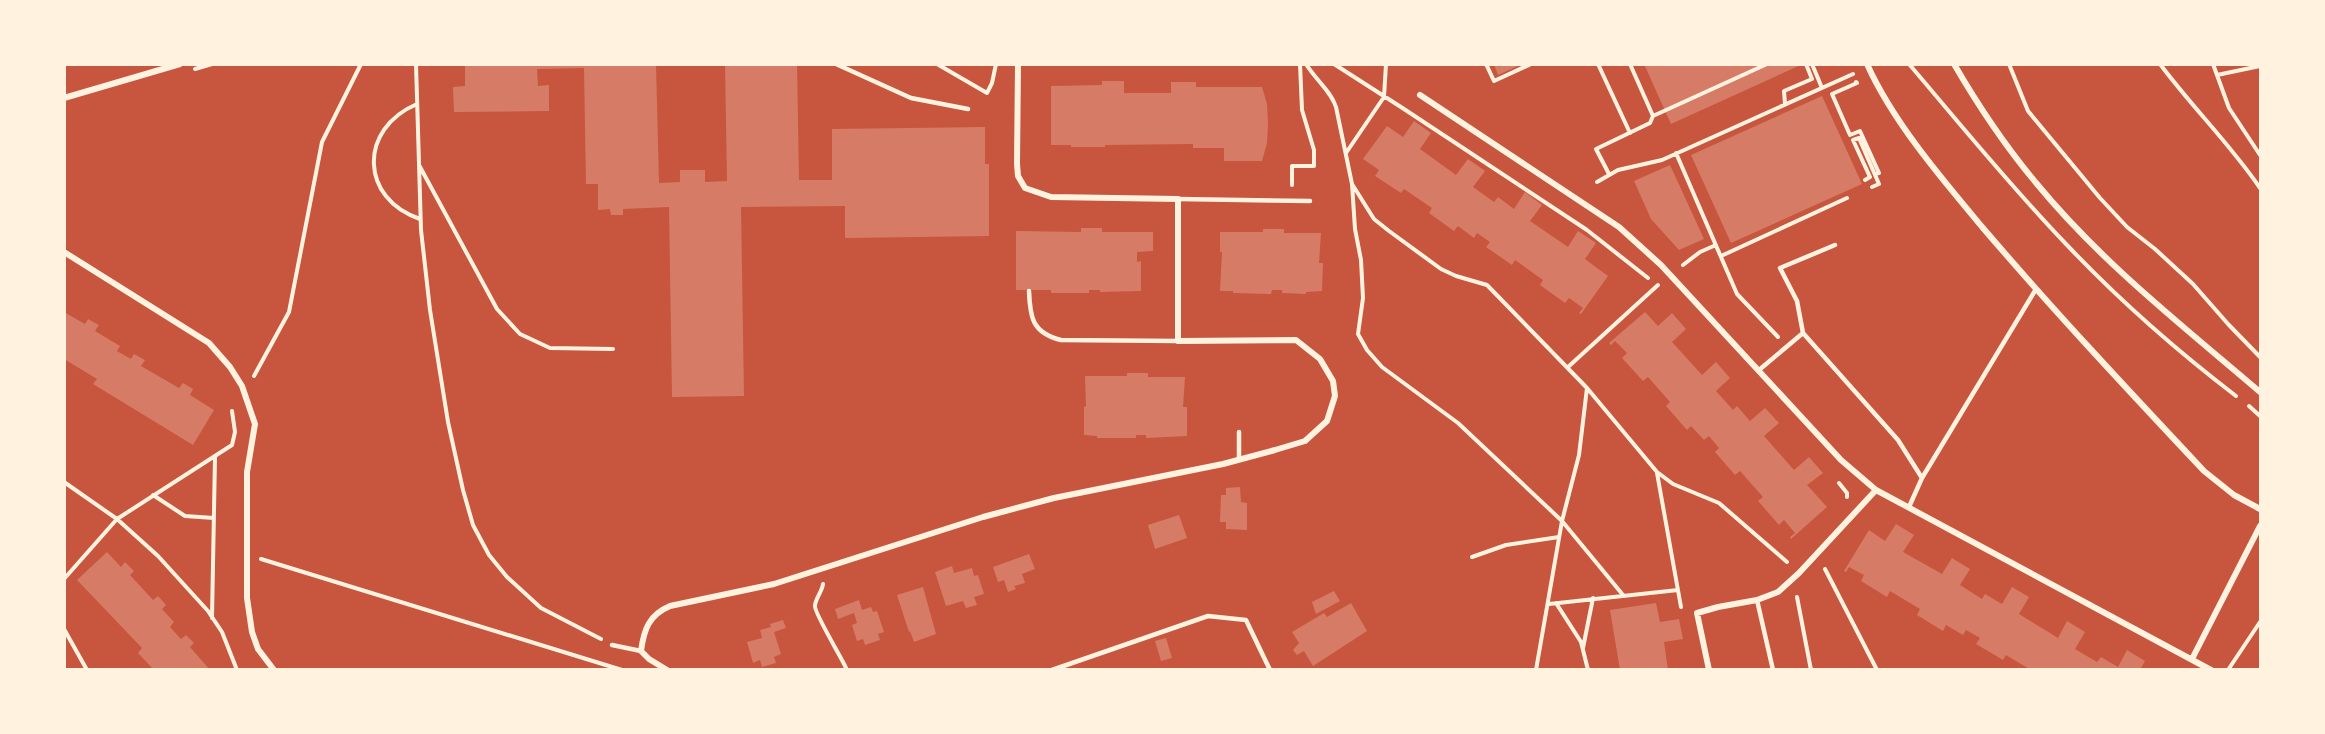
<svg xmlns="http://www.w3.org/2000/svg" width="2325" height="734" font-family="Inter,sans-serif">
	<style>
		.building { fill: #d67c66 }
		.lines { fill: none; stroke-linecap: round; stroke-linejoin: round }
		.path { stroke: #fff3e0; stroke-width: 4 }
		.service { stroke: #fff3e0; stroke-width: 4.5 }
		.minor { stroke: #fff3e0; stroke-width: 6 }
	</style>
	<rect width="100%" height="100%" fill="#c8553d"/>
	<path class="building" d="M465 64H656L659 183 680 182V170H705V182L727 181 725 64H797L799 180H832V129L985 127V164H989V236L845 238V206L741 207 744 396 672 397 669 207 623 209V215H611L610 209 598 210V184H586L584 68 537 69 538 86 549 85V111L454 112 453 87 465 86Z
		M1494 64H1522L1498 75Z
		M1644 64H1803L1671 124Z
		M1102 81H1124V93H1171V82H1196V87H1262L1267 104 1268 124 1267 143 1262 161H1224V148H1193V144L1105 145V147H1071V145H1051V86L1102 85Z
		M1822 96 1862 184 1731 243 1691 155Z
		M1414 121 1431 133 1420 149 1456 175 1468 159 1485 171 1473 187 1494 202 1498 197 1514 209 1525 192 1542 205 1530 221 1568 247 1578 231 1596 243 1585 259 1608 276 1581 314 1579 313 1583 308 1569 298 1565 303 1540 285 1543 280 1515 260 1512 265 1486 247 1490 242 1477 233 1474 238 1458 226 1454 231 1429 213 1432 208 1404 189 1401 193 1375 176 1379 170 1363 159 1387 126 1403 137Z
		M1670 165 1704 239 1679 250 1651 219 1634 181Z
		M1081 228H1102V232H1153V251L1137 252V262L1141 261V291L1100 292V290H1089V293H1051V290H1016V231L1081 232Z
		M1263 229H1284V233H1321L1319 263H1323L1322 291 1306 292V294L1282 293V290H1272L1271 294 1233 293V291H1220L1222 252H1220V232H1263Z
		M64 312 85 324 88 319 99 325 95 331 120 346 117 351 131 359 134 354 145 360 141 366 179 388 183 383 193 389 190 395 214 410 193 445 93 384 97 379 64 359Z
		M1645 312 1658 326 1672 313 1686 329 1672 342 1702 375 1716 362 1730 378 1716 391 1733 410 1737 406 1750 421 1765 408 1779 423 1764 436 1794 470 1809 457 1823 473 1807 485 1827 507 1791 539 1790 537 1795 533 1784 520 1779 525 1758 501 1763 497 1740 471 1735 475 1715 452 1719 448 1709 436 1704 440 1691 426 1687 430 1666 406 1670 402 1648 377 1643 381 1622 358 1627 353 1615 341 1611 345 1609 343Z
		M1127 373H1148V377H1185L1183 407H1187V436L1146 438V435H1136V438H1097V436L1084 435V407L1086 406 1085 376H1127Z
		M1240 487 1241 502 1247 503V530L1226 529V522H1220L1221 495H1226V488Z
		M1179 515 1187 538 1155 549 1148 525Z
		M1896 524 1914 535 1903 552 1942 574 1952 558 1970 569 1960 585 1982 599 1985 594 2002 604 2012 587 2029 597 2019 614 2058 638 2067 621 2085 632 2075 649 2097 662 2101 657 2118 667 2127 650 2145 661 2140 670H2031L2006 655 2003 660 1976 644 1980 638 1966 630 1963 635 1946 625 1943 631 1917 615 1920 609 1890 591 1887 597 1861 581 1864 575 1849 567 1846 572 1844 571 1869 530 1885 541Z
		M107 552 121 567 125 562 134 571 130 575 153 600 158 596 166 605 162 609 174 622 170 627 181 639 186 635 194 643 190 647 210 670H154L138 653 142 648 77 580Z
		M1029 554 1035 569 1022 574 1025 583 1014 586 1016 589 1008 592 1004 580 998 582 993 567Z
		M952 566 954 573 972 568 974 576 978 575 984 594 974 597 977 605 966 608 963 601 946 606 935 572Z
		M923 587 936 634 914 642 910 631 909 632 897 595Z
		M1334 591 1340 601 1316 614 1312 602Z
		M859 600 862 610 871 607 873 612 877 611 884 632 878 634 880 640 865 645 863 639 857 641 852 625 857 623 854 613 838 619 835 609Z
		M1351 603 1367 631 1313 666 1304 651 1297 655 1293 650 1299 643 1292 632 1324 613 1327 617Z
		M1656 603 1660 622 1679 619 1683 639 1664 642 1668 670H1620L1610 610Z
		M783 620 786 628 774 632 781 654 774 657 776 663 762 667 760 660 753 663 747 642 762 638 760 630 771 627 770 624Z
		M1166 638 1172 658 1161 661 1155 641Z"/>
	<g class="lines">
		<path class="path" d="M416 64 421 230 430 310 448 422 463 490 473 525 489 555 507 577 541 608 601 639
			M937 64 987 93 992 83 996 64
			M1306 64C1315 79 1331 91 1336 107L1352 184 1355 229 1361 260 1363 298 1358 334 1367 350 1382 367 1458 423 1562 521 1536 670
			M1334 64 1404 109
			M1486 64 1494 81 1531 64
			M1598 64 1630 133
			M1630 64 1653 116
			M1812 64 1822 88
			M1909 64C1961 125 2011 187 2066 244 2118 299 2176 350 2236 396
			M2009 64 2028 111 2100 198 2127 227 2155 249 2193 284 2228 324 2260 357
			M2160 64C2192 107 2230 144 2260 188
			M2213 64 2217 75
			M2260 66 2217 75 2229 108 2260 155
			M195 69 212 64
			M1856 82 1857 83 1832 94 1850 135 1860 131 1879 173 1875 174
			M417 104C358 129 360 199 420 219
			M1785 104 1784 91 1812 79 1806 64
			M1404 109 1587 230 1648 278
			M1346 153 1384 97 1386 64
			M1676 153 1737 294 1778 337
			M419 165 497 309 520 334 550 348 613 349
			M1609 174 1596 149 1650 123 1653 116 1767 64
			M1865 180 1870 177 1853 140 1859 138 1879 184 1872 187
			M1597 182 1618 170 1662 160 1853 74
			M1352 184 1374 219 1389 231 1441 269 1456 276 1487 285 1587 388
			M1292 185V166H1314V150L1302 110 1300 64
			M1721 256 1847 198
			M1683 265 1700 252 1716 245
			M1568 367 1658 285
			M254 376 289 312 322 142 361 64
			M2249 406 2260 416
			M1657 473 1681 607
			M64 482 117 519 158 556 208 611 222 632 237 670
			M1839 483 1847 493V497
			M153 495 185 516 214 518
			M1472 557 1506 545 1559 537
			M261 559 622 670
			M1825 569 1877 670
			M64 579 117 519 232 445 235 432 232 411
			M823 584C822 592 815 599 815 606 814 613 842 658 847 670
			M1623 595 1562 521 1579 455 1587 388 1657 472 1673 484 1719 503 1787 562
			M1797 597 1811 670
			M1556 603 1581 642 1588 670
			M1549 604 1678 590
			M212 618 215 457
			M64 629 87 670
			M1583 648 1593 598
			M2228 670 2260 622"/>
		<path class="service" d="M836 64 911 98 968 109
			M1178 199 1310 201
			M1835 245 1780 268 1797 301 1803 333 1898 440 1922 478
			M1029 291C1030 317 1032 333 1061 340L1178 341
			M1759 370 1803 333
			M1239 432V460
			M1909 507 1922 478 2036 289
			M1757 600 1773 670
			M612 645 641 651
			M1052 670 1208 616 1246 620 1270 670"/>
		<path class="minor" d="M1867 64C1893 122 1942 179 1983 228 2054 311 2129 391 2204 471L2234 495 2260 509
			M1954 64C1979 107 2005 146 2037 184 2102 263 2183 326 2260 392
			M1420 95 1619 227 1661 265 1841 460 1876 490 2211 670
			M64 98 180 64
			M64 252 209 343 230 367 242 386 255 424 247 472V598L252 632 258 649 274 670
			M2192 659 2260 526
			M667 670 649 659 641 651C644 629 649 615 670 606L774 584 983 517 1054 498 1223 464 1275 450 1305 441 1327 421 1335 396 1333 381 1320 359 1296 340 1178 341V199L1051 197 1025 188 1018 176 1017 164 1018 64
			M1709 670 1697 613 1718 607 1757 600 1778 592 1799 573 1876 490"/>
	</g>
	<rect width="2325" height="734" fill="none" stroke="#fff3e0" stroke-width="132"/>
</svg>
